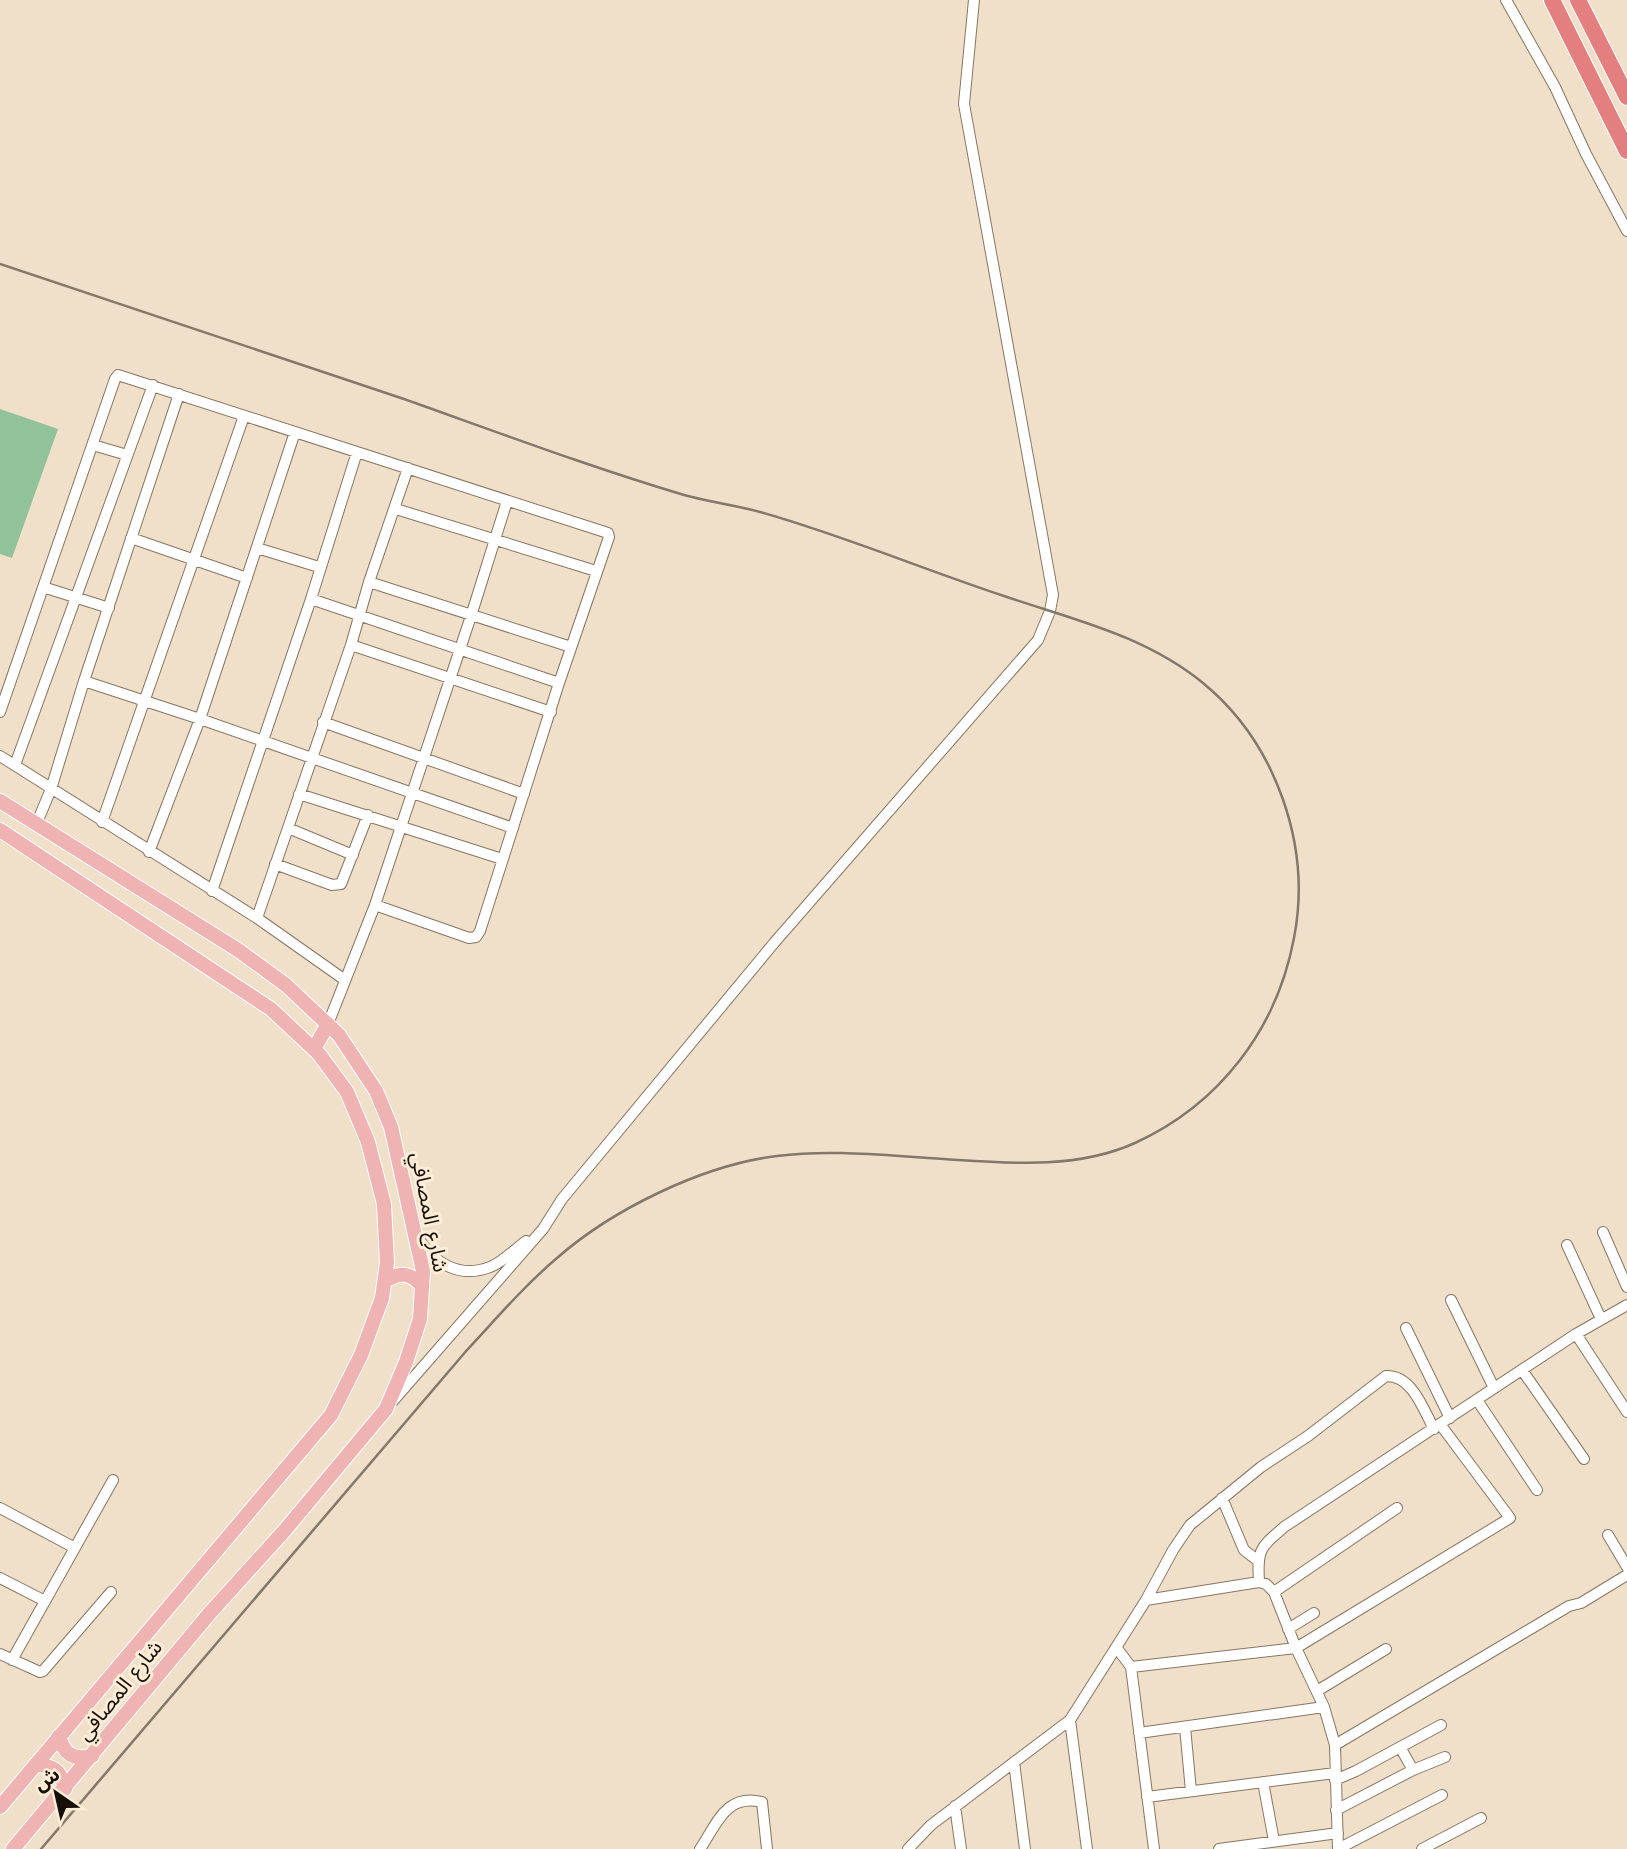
<svg xmlns="http://www.w3.org/2000/svg" width="1627" height="1849" font-family="'Work Sans','Noto Sans Arabic',sans-serif">
	<style>
		.green { fill: #92c299 }
		.lines { fill: none; stroke-linecap: round; stroke-linejoin: round }
		.minor-casing { stroke: #857662; stroke-width: 12 }
		.major-casing { stroke: #fff; stroke-width: 16 }
		.highway-casing { stroke: #fff; stroke-width: 18 }
		.minor { stroke: #fff; stroke-width: 10 }
		.major { stroke: #eeb3b2; stroke-width: 14 }
		.highway { stroke: #e3807f; stroke-width: 16 }
		.rail { stroke: #837869; stroke-width: 2.5 }
		.labels { text-anchor: middle; dominant-baseline: central; stroke-width: 6; stroke-linejoin: round; paint-order: stroke }
		.street-label { font-size: 21px; fill: #150f08; stroke: #fdecd6 }
	</style>
	<rect width="100%" height="100%" fill="#f0dfc9"/>
	<path class="green" d="M0 409 58 429 12 558 0 554Z"/>
	<g class="lines">
		<g class="minor-casing">
			<path id="minor" d="M1506 0 1555 87 1586 154 1627 231
				M93 445 127 455
				M396 509 596 571
				M131 538 247 578
				M257 548 319 567
				M369 582 571 647
				M43 587 109 608
				M311 599 559 683
				M351 645 551 712
				M84 681 200 719 513 828
				M0 712 115 379 118 375 608 533 609 537 559 683 480 931 476 937 469 938 375 905
				M323 722 524 794
				M0 756 257 918 345 980
				M15 765 153 385
				M299 794 502 859
				M102 822 244 416
				M36 825 51 789 84 681 179 394
				M288 828 353 855
				M149 852 200 719 295 432
				M275 864 332 885 341 884 368 815
				M212 891 311 599 357 452
				M257 918 351 645 369 582 408 468
				M328 1024 375 905 471 616 507 501
				M1603 1232 1627 1287
				M418 1238C434 1263 459 1279 490 1267 502 1263 515 1249 526 1241
				M1567 1245 1601 1319
				M1451 1300 1494 1388
				M1406 1328 1450 1418
				M1576 1334 1627 1412
				M1522 1370 1584 1459
				M1477 1400 1537 1490
				M393 1401 543 1229 562 1199 774 943 1038 640 1050 611 1053 595 964 104 974 0
				M1222 1498 1244 1550 1257 1560
				M0 1508 75 1548
				M1608 1535 1627 1567
				M0 1578 45 1601
				M1259 1582C1257 1549 1260 1548 1284 1527L1576 1334 1627 1305
				M1274 1592 1397 1508
				M1146 1600 1173 1550 1190 1525 1261 1467 1308 1436 1386 1376C1412 1375 1423 1409 1434 1429
				M1288 1629 1314 1613
				M1116 1647 1131 1667 1296 1648 1510 1518 1440 1424
				M0 1654 40 1672 43 1671 111 1592
				M12 1660 113 1480
				M1131 1667 1154 1849
				M1317 1691 1386 1649
				M1070 1720 1087 1849
				M1185 1727 1191 1791
				M1139 1733 1324 1707
				M1335 1745 1569 1606 1581 1603 1627 1575
				M1400 1747 1413 1770
				M1014 1762 1025 1849
				M1335 1780 1356 1771 1441 1725
				M1263 1782 1274 1841
				M1147 1797 1335 1773
				M955 1806 961 1849
				M1336 1810 1413 1770 1445 1757
				M700 1849C717 1824 726 1793 762 1802L767 1849
				M908 1849 931 1825 1070 1720 1146 1600 1259 1582 1266 1584 1274 1592 1296 1648 1324 1707 1335 1745 1338 1849
				M1219 1849 1338 1833
				M1338 1849 1442 1795
				M1422 1849 1481 1818"/>
		</g>
		<g class="major-casing">
			<path id="major" d="M0 801 238 950 286 985 339 1035 376 1091 391 1127 423 1271 420 1319 406 1362 386 1409 285 1530 209 1614 13 1849
				M0 830 271 1009 319 1054 347 1092 368 1142 384 1204 387 1263 382 1298 361 1355 331 1415 0 1807
				M314 1049 328 1024
				M385 1281C400 1272 410 1272 422 1286
				M59 1736C64 1755 74 1760 92 1756
				M35 1765C54 1765 61 1771 65 1789"/>
		</g>
		<g class="highway-casing">
			<path id="highway" d="M1552 0 1627 151
				M1578 0 1627 97"/>
		</g>
		<use href="#minor" class="minor"/>
		<use href="#major" class="major"/>
		<use href="#highway" class="highway"/>
		<path class="rail" d="M0 264C135 309 270 353 404 399 497 432 590 467 684 495 709 502 735 505 760 512 842 535 922 569 1004 596 1074 620 1144 635 1203 683 1276 743 1312 846 1294 938 1277 1029 1220 1104 1135 1143 1075 1170 1007 1163 944 1159 888 1156 833 1149 777 1156 703 1165 613 1209 557 1258 524 1286 496 1319 467 1350L41 1849"/>
	</g>
	<g class="labels">
		<g class="street-label">
			<text transform="translate(430 1212) rotate(79)">شارع المصافي</text>
			<text transform="translate(119 1690) rotate(-51)">شارع المصافي</text>
		</g>
	</g>
	<g transform="translate(56 1793) rotate(326)" stroke="#fdecd6" stroke-width="5" paint-order="stroke">
	<path d="M0-5L12 26L0 18L-12 26Z" fill="#150f08"/>
	<text y="-10" font-size="19" font-weight="bold" text-anchor="middle" fill="#150f08">ش</text>
	</g>
</svg>
